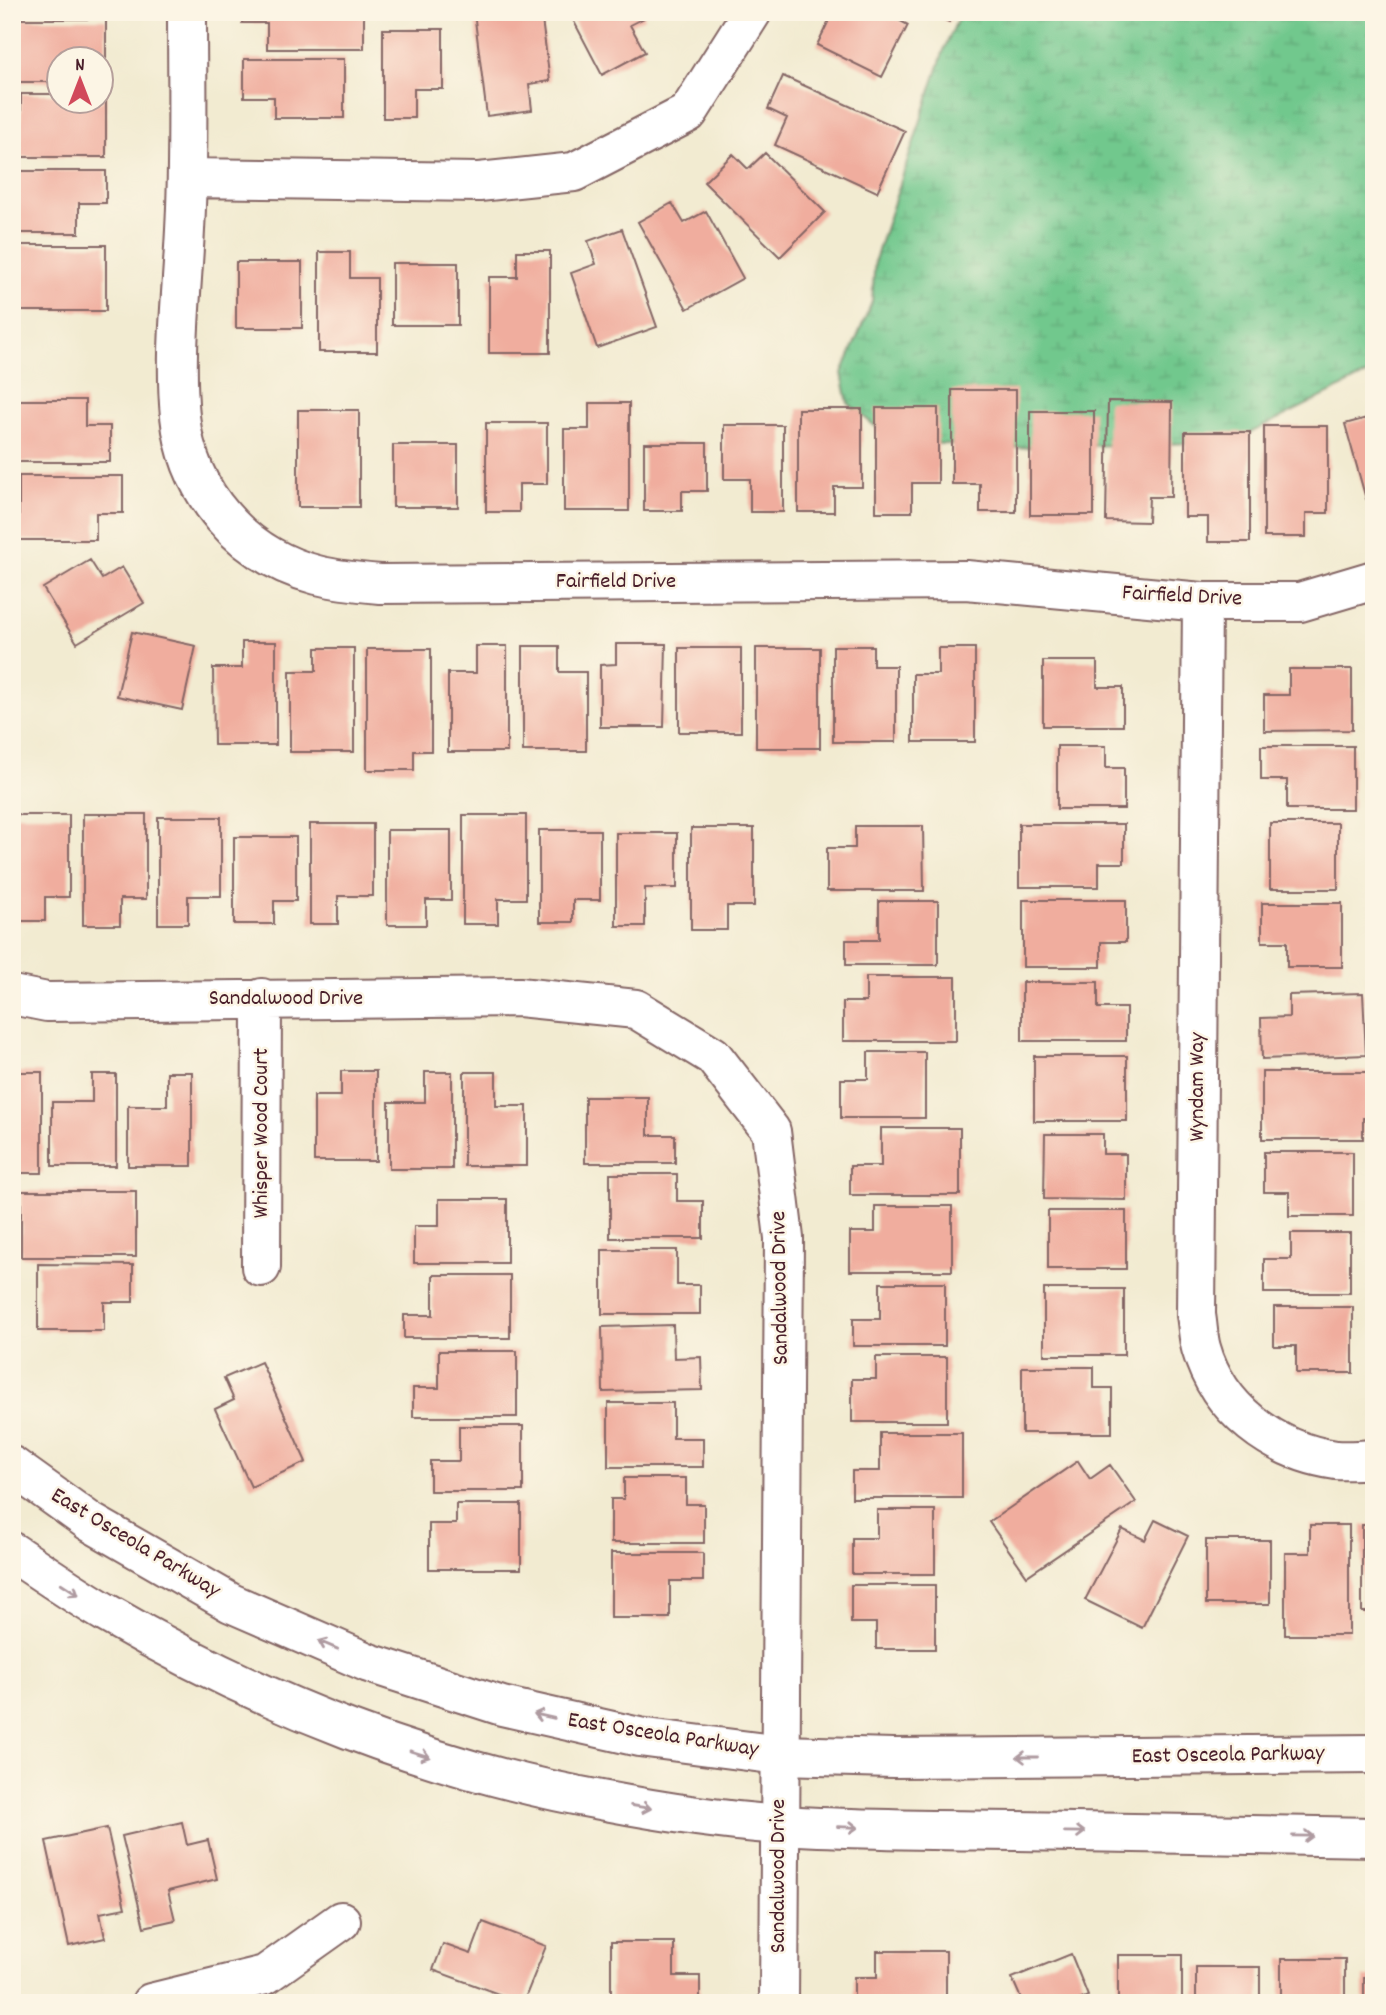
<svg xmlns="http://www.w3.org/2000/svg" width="1386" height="2015" font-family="Dekko,sans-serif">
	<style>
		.wetland { fill: url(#wetland-marsh); stroke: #5e745c; stroke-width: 2 }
		.building { fill: #f0ad9e }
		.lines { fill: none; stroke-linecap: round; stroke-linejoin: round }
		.minor-casing { stroke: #856665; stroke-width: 42 }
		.major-casing { stroke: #856665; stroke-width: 42 }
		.minor { stroke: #fff; stroke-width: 38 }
		.major { stroke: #fff; stroke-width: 38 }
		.oneway { stroke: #ae9aa0 }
		.labels { text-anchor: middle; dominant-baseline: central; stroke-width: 5; stroke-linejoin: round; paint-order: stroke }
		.street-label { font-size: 23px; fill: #4a1f2b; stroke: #fcf5e5 }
	</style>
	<defs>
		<pattern id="wetland-marsh" width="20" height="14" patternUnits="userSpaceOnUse" patternTransform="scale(1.75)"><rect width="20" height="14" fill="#71c88d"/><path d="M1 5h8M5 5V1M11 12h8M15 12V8" fill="none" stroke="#63ab7a"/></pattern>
	</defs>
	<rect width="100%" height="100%" fill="#fcf5e5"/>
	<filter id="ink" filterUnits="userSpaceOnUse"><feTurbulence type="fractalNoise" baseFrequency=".0143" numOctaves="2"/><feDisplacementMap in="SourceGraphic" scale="14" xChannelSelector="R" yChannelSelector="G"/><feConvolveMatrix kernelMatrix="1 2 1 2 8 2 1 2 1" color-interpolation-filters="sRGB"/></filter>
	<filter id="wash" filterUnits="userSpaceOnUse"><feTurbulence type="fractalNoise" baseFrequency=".00686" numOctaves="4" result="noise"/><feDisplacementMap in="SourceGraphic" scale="28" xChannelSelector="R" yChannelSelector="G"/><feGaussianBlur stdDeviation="1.57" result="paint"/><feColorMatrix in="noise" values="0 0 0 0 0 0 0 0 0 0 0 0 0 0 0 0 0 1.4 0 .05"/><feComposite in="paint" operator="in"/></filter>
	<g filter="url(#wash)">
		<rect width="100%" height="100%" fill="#f2ebd1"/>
		<path class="wetland" d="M961 12H1374V371L1232 442 1000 448 891 440 848 403 842 373 872 302 875 260 945 47Z"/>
		<g id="blocks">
			<path class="building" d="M242 12H364V49H267V23H242Z
				M474 12H541L550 81 529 84 532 110 487 116Z
				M569 12H642L644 18 630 25 645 52 602 75Z
				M833 12H892L891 16 908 25 882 77 817 45Z
				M927 12H953L949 22Z
				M15 19H106V58L60 60V82H15Z
				M383 29H443V89H414V118H383Z
				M244 59H344V118H274V97H244Z
				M783 76 905 131 877 192 775 145 787 118 768 109Z
				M21 94H60V102H102V94H106V157H21Z
				M765 153 825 212 780 257 704 182 733 154 748 169Z
				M12 171H106V203H79V233H12Z
				M672 203 684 223 706 211 743 278 687 309 638 222Z
				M622 229 657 327 597 348 571 273 596 264 588 241Z
				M21 245H106V311H21Z
				M517 251H550V353H489V277H517Z
				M319 252H350V278H377V352H319Z
				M236 262H302V328H236Z
				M392 263H458V325H392Z
				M952 390H1016V512H980V484H952Z
				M12 400H85V426H110V462H12Z
				M1108 401 1172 402 1171 497H1149L1148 522 1106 521Z
				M589 403H629V511H564V429H589Z
				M876 408H938V483H912V512H876Z
				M798 409H862V487H834V512H798Z
				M298 410H359V507H298Z
				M1030 411H1094V515H1030Z
				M1374 416V497L1366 499 1345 424Z
				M486 423H547V484H519V512H486Z
				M724 425H783V512H750V479H724Z
				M1264 426H1328V513H1306V537H1264Z
				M1185 432H1250V542H1208V517H1185Z
				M644 443H707V491H682V511H644Z
				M393 445H458V507H393Z
				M19 476H123V513H96V540H19Z
				M90 560 102 579 122 567 144 603 77 643 43 588Z
				M132 632 196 646 182 710 117 696Z
				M242 642H276V745H214L213 668H242Z
				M616 644H666L664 727H600V665L616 664Z
				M476 646H507V752H448V673H476Z
				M523 646H559V672H586V751H523Z
				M833 646H873V666H896V742H833Z
				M316 648H354V752H290V671H316Z
				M679 648H741V732H679Z
				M756 648H820V748H756Z
				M938 648H975V742H913V674H938Z
				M367 649H431V751H414V770H367Z
				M1043 661H1097V687H1123V726H1043Z
				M1289 669H1352V730L1264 731V695H1289Z
				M1057 746H1106V768H1124V809H1057Z
				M1261 746H1353V809H1287V780H1261Z
				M83 814H146V899H120V925H83Z
				M12 815H69V897H45V921H12Z
				M463 815H526V899H498V924H463Z
				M158 817H221V896H188V924H158Z
				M1270 823H1338V889H1270Z
				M310 824H373V896H338V924H310Z
				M1019 824H1124V863H1099V887H1019Z
				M855 826H923L924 891H827V848H855Z
				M691 828H754V906H727V930H691Z
				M387 830H451V900H426V925H387Z
				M539 830H600V900H573V922H539Z
				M616 833H677V888H645V926H616Z
				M234 837H296V901H274V924H234Z
				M1023 900H1126V942H1101V967H1023Z
				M879 901H938V965H846V940H879Z
				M1262 903H1342V967H1287V942H1262Z
				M866 977H956V1041H843V1002H866Z
				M1022 982H1098V1008H1126V1041H1022Z
				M1363 993 1366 1055 1262 1059 1261 1018 1289 1017V995Z
				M868 1052H925V1118H841V1079H868Z
				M1034 1056H1127V1121H1034Z
				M341 1071H376V1161H314V1096H341Z
				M13 1072H42V1173H12Z
				M167 1072H192V1166H128V1106H167Z
				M425 1072H452V1169H389V1102H425Z
				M464 1072H496V1106H527V1166H464Z
				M1262 1072H1374V1118H1363V1139H1262Z
				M92 1074H116V1166H52V1102H92Z
				M585 1097H648V1135H675V1163H585Z
				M881 1128H960V1195H850V1166H881Z
				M1045 1134H1103V1154H1126V1200L1044 1199Z
				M1264 1152H1353V1216H1289V1192H1264Z
				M610 1174H677V1201H703V1238H610Z
				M21 1191H136V1257H21Z
				M439 1199H507V1263H414V1226H439Z
				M875 1206H952V1271H850V1232H875Z
				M1048 1211H1126V1269H1048Z
				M1291 1233H1350V1293H1264V1259H1291Z
				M602 1250H677V1285H700V1314H602Z
				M38 1264 133 1265V1302H104V1331H38Z
				M433 1275H510V1338H404V1315H433Z
				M880 1283H945V1346H853V1319H880Z
				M1044 1289H1124V1355H1044Z
				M1274 1307H1353V1373H1296V1346H1274Z
				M673 1325 674 1358 701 1357 702 1390 603 1392 602 1327Z
				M439 1351H517V1417H413V1388H439Z
				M876 1357H947V1422H852V1379H876Z
				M261 1362 306 1462 251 1487 215 1409 234 1400 224 1378Z
				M1022 1367H1094V1388H1112V1433H1022Z
				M608 1403H673V1438H703V1467H608Z
				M459 1426H523V1491H430V1461H459Z
				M880 1433H962V1498H852V1471H880Z
				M1078 1461 1090 1479 1110 1465 1136 1502 1027 1576 989 1522Z
				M624 1478H686V1504H704V1543H611V1499H624Z
				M456 1504H521V1569H429V1524H456Z
				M877 1510H935V1574H852V1538H877Z
				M1155 1520 1188 1536 1142 1628 1085 1600 1122 1529 1145 1540Z
				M1310 1525H1349V1635H1285V1553H1310Z
				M1362 1525H1374V1612H1362Z
				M1206 1540H1270V1604H1206Z
				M611 1553H703V1581H670V1618H611Z
				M851 1585H935V1649H876V1623H851Z
				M182 1822 187 1845 208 1840 217 1879 168 1891 175 1920 144 1927 122 1836Z
				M107 1828 125 1908 100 1913 105 1938 69 1946 46 1841Z
				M483 1922 546 1946 523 2003 433 1970 443 1944 471 1954Z
				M12 1942 20 1973 12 1974Z
				M611 1942H674V1976H700V2003H611Z
				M877 1951H946V2003H854V1977H877Z
				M1071 1954 1088 1996 1073 2003H1023L1012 1978Z
				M1118 1955H1182V2003H1118Z
				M1281 1959H1345V2003H1281Z
				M1196 1967H1260V2003H1196Z
				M1364 1977H1374V2003H1364Z"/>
		</g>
	</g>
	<g filter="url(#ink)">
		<use href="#blocks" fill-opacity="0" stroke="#856665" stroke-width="2"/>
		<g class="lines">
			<g class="minor-casing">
				<path id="minor" d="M187 12C187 85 189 158 185 230 182 292 174 355 180 416 188 493 242 556 317 575 337 580 358 582 380 584L966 580 1202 602H1300L1374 580
					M188 178 479 182 574 172 688 113 752 12
					M1202 602 1196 1315C1198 1326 1198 1337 1201 1348 1218 1409 1274 1451 1336 1460 1348 1461 1361 1460 1374 1459
					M12 995 47 1002 519 997 636 1009 713 1056 771 1131 784 1238 779 2003
					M261 1267 262 998
					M151 2003 265 1975 341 1921"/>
			</g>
			<g class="major-casing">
				<path id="major" d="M12 1466 90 1522 231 1603 369 1663 502 1706 639 1737 780 1755 893 1758 1374 1754
					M12 1552C44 1573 75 1595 108 1614 261 1703 431 1770 606 1801 664 1812 723 1821 782 1825 861 1830 939 1830 1017 1831 1136 1833 1255 1835 1374 1837"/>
			</g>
			<use href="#minor" class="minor"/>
			<use href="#major" class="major"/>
		</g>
		<defs><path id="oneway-shaft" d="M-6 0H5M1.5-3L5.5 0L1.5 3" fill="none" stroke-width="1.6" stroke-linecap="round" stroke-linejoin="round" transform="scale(1.75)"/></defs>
		<g class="oneway">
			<use href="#oneway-shaft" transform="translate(70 1589) rotate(33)"/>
			<use href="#oneway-shaft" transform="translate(328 1645) rotate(-157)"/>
			<use href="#oneway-shaft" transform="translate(544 1716) rotate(-167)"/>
			<use href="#oneway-shaft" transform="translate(420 1754) rotate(17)"/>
			<use href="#oneway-shaft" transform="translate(1027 1757) rotate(180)"/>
			<use href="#oneway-shaft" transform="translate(641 1807) rotate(9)"/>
			<use href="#oneway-shaft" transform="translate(848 1827) rotate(2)"/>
			<use href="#oneway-shaft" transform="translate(1075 1832) rotate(1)"/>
			<use href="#oneway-shaft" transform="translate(1303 1836) rotate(1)"/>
		</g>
	</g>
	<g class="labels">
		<g class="street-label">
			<text x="616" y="582">Fairfield Drive</text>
			<text transform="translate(1182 597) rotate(3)">Fairfield Drive</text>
			<text x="286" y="999">Sandalwood Drive</text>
			<text transform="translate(1198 1087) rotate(-90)">Wyndam Way</text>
			<text transform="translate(262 1133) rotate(-90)">Whisper Wood Court</text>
			<text transform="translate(781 1288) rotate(-91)">Sandalwood Drive</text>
			<text transform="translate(135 1544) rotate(31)">East Osceola Parkway</text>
			<text transform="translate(663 1736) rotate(9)">East Osceola Parkway</text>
			<text transform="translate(1228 1756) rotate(-1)">East Osceola Parkway</text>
			<text transform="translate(779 1876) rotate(-90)">Sandalwood Drive</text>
		</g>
	</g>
	<rect width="1386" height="2015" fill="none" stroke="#fcf5e5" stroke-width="42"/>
	<g transform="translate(80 80)"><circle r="33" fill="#fcf5e5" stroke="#b59f9b" stroke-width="2"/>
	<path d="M0-5L12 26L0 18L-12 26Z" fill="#d1495b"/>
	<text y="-10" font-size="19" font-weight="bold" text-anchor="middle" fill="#4a1f2b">N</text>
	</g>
</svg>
